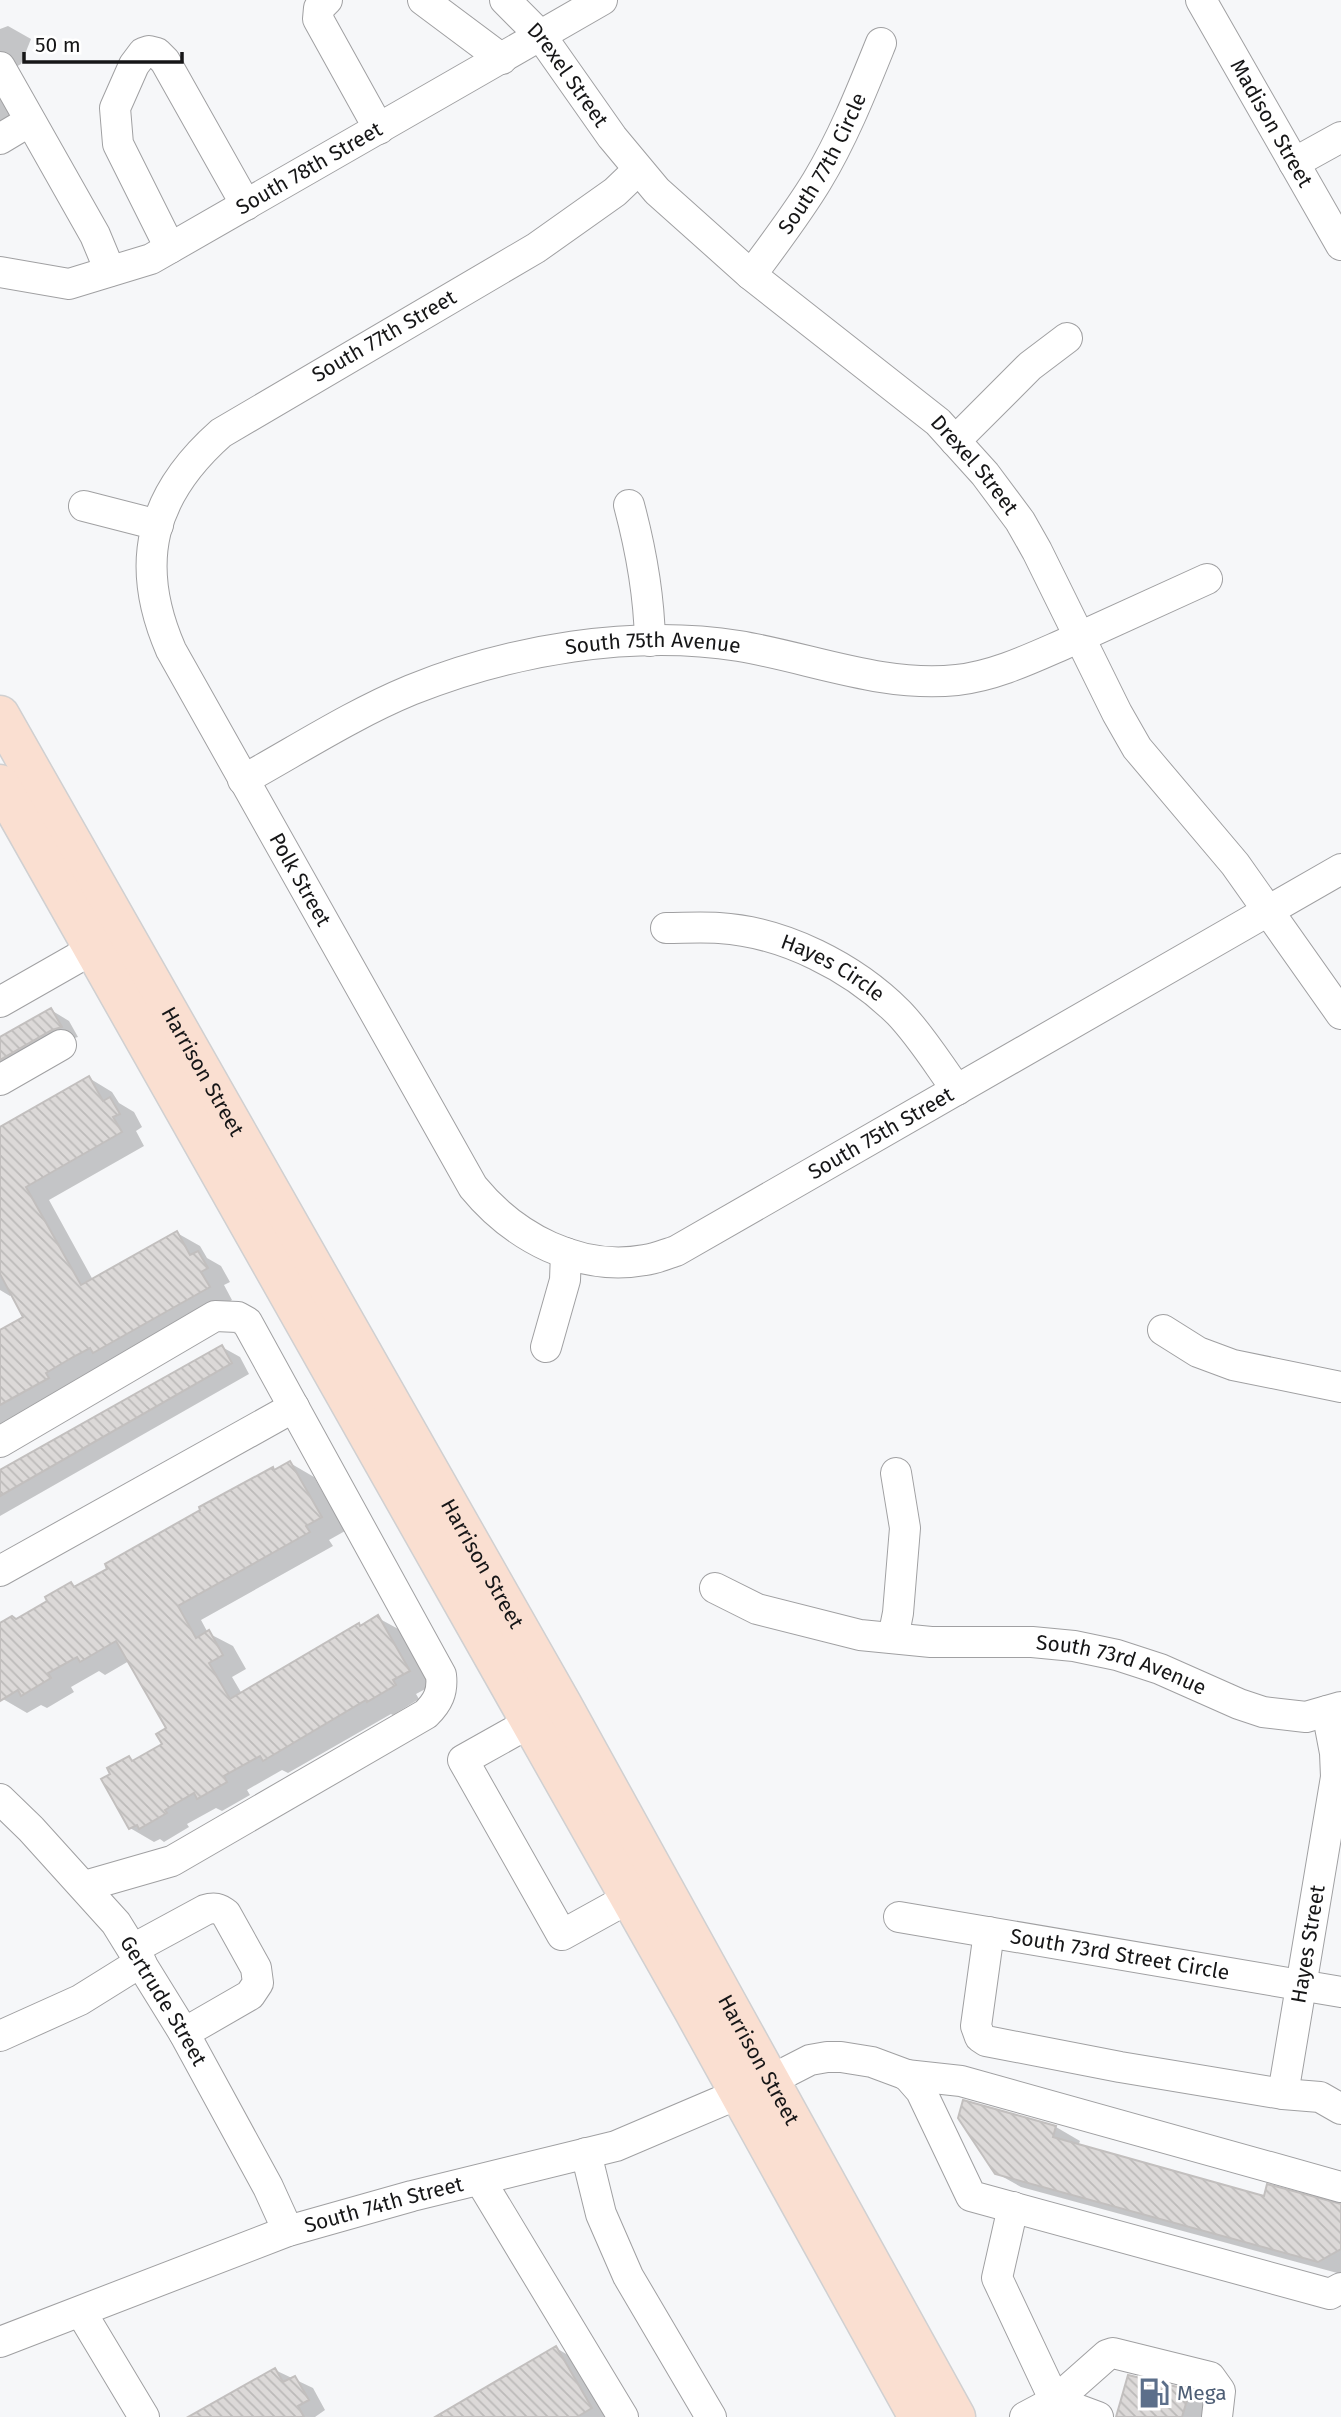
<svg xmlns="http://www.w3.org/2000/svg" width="1341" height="2417" font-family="'Fira Sans',sans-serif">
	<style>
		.shadow { fill: #0003 }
		.building { fill: url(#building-back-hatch); stroke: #c2bfbe; stroke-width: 2 }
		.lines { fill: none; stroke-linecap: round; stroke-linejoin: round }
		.minor-casing { stroke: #a0a0a2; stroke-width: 32 }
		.major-casing { stroke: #d0d0d1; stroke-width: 41 }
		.minor { stroke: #fff; stroke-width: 30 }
		.major { stroke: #fadfd1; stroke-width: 38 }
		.labels { text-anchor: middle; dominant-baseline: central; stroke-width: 5; stroke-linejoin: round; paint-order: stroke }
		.street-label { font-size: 21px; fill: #161617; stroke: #fff }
		.service-label { font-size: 21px; fill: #4e5e75; stroke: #fff; text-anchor: start }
	</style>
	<defs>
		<pattern id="building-back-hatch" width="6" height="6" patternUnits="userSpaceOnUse" patternTransform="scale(1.75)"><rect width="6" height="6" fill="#dcd9d8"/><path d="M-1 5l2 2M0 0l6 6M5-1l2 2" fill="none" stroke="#bcbab9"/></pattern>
	</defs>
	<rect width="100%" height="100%" fill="#f6f7f9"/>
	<path class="shadow" d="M8 26 31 39 21 64 2 75 29 127 0 145V29Z
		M51 1010 69 1021 78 1037 71 1039 0 1083V1039Z
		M89 1078 112 1092 119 1103 134 1112 142 1127 136 1131 144 1146 49 1200 93 1280 177 1233 200 1246 207 1258 221 1266 230 1282 224 1285 232 1300 0 1432V1333L26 1318 13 1294 10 1296 0 1290V1129Z
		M222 1347 240 1357 249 1374 0 1516V1472Z
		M290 1463 314 1477 345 1531 329 1540 333 1546 201 1620 208 1633 233 1646 246 1669 232 1677 242 1694 359 1625 362 1627 378 1618 402 1631 433 1685 416 1694 419 1699 393 1715 391 1714 288 1773 282 1770 247 1790 250 1795 222 1811 216 1808 187 1824 189 1827 164 1842 160 1839 154 1842 130 1828 112 1774 129 1758 135 1761 165 1745 169 1729 129 1661 105 1675 99 1671 71 1687 74 1692 47 1708 41 1705 27 1713 3 1699 0 1694V1625L16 1620 50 1602 71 1584 77 1587Z
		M1056 2127 1080 2141 1078 2146 1265 2198 1341 2206V2274L1021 2187 996 2173Z
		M556 2348 580 2362 612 2417H438Z
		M275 2370 313 2388 325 2410 315 2417H203Z
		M1189 2392 1207 2402 1203 2417H1118Z"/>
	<path class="building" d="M51 1008 62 1027 52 1030 0 1060V1037Z
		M89 1076 103 1101 110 1097 120 1114 113 1117 122 1132 26 1187 81 1285 177 1231 190 1255 198 1251 208 1268 201 1272 210 1287 93 1353 90 1348 73 1357 46 1373 49 1378 0 1405V1330L23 1317 0 1274V1127Z
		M222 1345 232 1363 0 1496V1470Z
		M290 1461 322 1517 306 1526 310 1532 178 1606 196 1638 209 1630 223 1655 209 1663 230 1699 359 1623 360 1626 378 1615 410 1671 393 1680 396 1685 367 1702 366 1700 263 1761 260 1756 224 1776 227 1782 197 1799 194 1793 165 1810 167 1813 139 1829 137 1825 129 1829 101 1779 110 1774 107 1768 129 1756 132 1761 162 1744 156 1734 166 1728 116 1641 80 1662 77 1657 48 1673 51 1678 21 1696 18 1690 0 1701V1623L12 1616 16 1619 47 1601 45 1597 71 1582 74 1587 107 1569 105 1564 200 1510 199 1507 273 1467 274 1470Z
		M963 2100 1056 2126 1053 2137 1264 2196 1267 2184 1341 2204V2249L1318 2262 995 2174 958 2118Z
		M556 2346 592 2408 577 2417H435Z
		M275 2368 283 2382 295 2376 309 2400 298 2406 304 2417H188Z
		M1128 2375 1190 2390 1182 2417H1116Z"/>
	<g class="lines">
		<g class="minor-casing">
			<g id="minor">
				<path d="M327 0 319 8 318 19 379 129"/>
				<path d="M423 0 502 59"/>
				<path id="s1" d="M505 0 541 36 612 137 657 191 751 275 938 422 985 474 1020 521 1037 551 1117 713 1137 748 1235 864 1341 1014"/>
				<path id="s2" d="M1201 0 1341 245"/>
				<path d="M0 67 95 235 110 271"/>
				<path d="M0 139 30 121"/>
				<path d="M1294 163 1341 137"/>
				<path id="s3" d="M638 170 615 192 536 248 221 433C151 495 133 563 171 650L473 1187C514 1237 579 1272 645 1260 655 1259 666 1254 676 1251L1341 869"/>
				<path d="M170 248 118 144 115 108 134 65 143 53 149 51 157 53 165 61 246 205"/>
				<path id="s4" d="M0 272 69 284 151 259 602 0"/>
				<path id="s5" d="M751 275C774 244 797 214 817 181 843 138 862 90 881 43"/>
				<path d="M955 441 1030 366 1067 338"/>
				<path d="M629 505C641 550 649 594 650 641"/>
				<path d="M84 506 158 525"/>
				<path id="s6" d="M243 780C299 749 353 714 411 690 510 650 633 629 739 646 811 658 883 688 957 680 994 676 1030 659 1062 645 1111 623 1159 601 1207 579"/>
				<path id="s7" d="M666 928C683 928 701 927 719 928 784 932 853 967 899 1013 921 1036 938 1064 957 1090"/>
				<path d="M0 1002 93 949"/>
				<path d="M0 1080 61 1045"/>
				<path d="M1163 1330 1198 1352 1233 1365 1341 1387"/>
				<path d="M546 1347 565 1280 566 1253"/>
				<path d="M0 1442 215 1316 238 1317 247 1322 441 1675C443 1692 438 1702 426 1714L172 1861 85 1886"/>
				<path d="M0 1571 294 1407"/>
				<path id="s8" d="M715 1588 757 1609 860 1635 931 1642H1032L1074 1646 1117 1655 1160 1669 1239 1704 1263 1712 1306 1717 1341 1707"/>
				<path d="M893 1638 898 1613 905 1528 896 1473"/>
				<path d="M547 1713 463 1760 562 1935 629 1898"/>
				<path id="s9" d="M0 1799 31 1829 116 1923 184 2033 268 2187 288 2231"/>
				<path id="s10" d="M899 1917 1341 1992"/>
				<path d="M989 1932 976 2026 980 2037 986 2041 1120 2067 1283 2094 1320 2097 1341 2109"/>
				<path d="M133 1949 205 1910C214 1907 219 1908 226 1914L256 1968 258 1983 250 1995 184 2033"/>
				<path d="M0 2036 80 2000 141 1962"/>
				<path d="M906 2075 961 2081 1341 2187"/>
				<path id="s11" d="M1283 2094 1336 1777 1335 1753 1327 1711"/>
				<path d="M586 2153 601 2214 628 2276 711 2417"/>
				<path d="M480 2180 623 2417"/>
				<path d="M1013 2207 997 2278 1055 2401 1107 2355 1113 2353 1210 2377 1220 2391 1217 2417"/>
				<path d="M81 2312 144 2417"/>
				<path id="s12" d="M0 2342 288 2231 412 2196 616 2146 771 2080 810 2060 827 2057H841L872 2062 907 2075 921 2091 971 2196 1330 2294 1341 2288"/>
				<path d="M1025 2417 1055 2401 1098 2417"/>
			</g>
		</g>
		<g class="major-casing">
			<g id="major">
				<path id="s13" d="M0 715 562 1704 956 2417"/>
				<path d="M0 784 693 2010 918 2417"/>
			</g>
		</g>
		<use href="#minor" class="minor"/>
		<use href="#major" class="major"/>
	</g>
	<defs>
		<g id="fuel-bare" transform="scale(2.415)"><path d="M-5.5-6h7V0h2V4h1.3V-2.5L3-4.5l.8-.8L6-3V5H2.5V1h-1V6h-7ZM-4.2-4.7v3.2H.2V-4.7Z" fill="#5c6f8a" stroke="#fff" stroke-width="2.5" paint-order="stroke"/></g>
	</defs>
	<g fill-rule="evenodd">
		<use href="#fuel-bare" x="1154" y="2393"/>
	</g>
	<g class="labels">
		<g class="street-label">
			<text stroke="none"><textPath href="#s1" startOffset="98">Drexel Street</textPath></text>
			<text stroke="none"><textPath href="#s2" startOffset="142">Madison Street</textPath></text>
			<text stroke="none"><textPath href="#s5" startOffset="133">South 77th Circle</textPath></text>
			<text stroke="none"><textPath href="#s4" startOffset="338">South 78th Street</textPath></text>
			<text transform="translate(384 336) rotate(-30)">South 77th Street</text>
			<text stroke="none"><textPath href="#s1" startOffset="665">Drexel Street</textPath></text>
			<text stroke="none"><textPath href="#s6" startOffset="439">South 75th Avenue</textPath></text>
			<text stroke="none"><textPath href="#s3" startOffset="999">Polk Street</textPath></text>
			<text stroke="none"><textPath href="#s7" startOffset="175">Hayes Circle</textPath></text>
			<text stroke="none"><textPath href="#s13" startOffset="410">Harrison Street</textPath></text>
			<text stroke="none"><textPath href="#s3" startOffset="1816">South 75th Street</textPath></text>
			<text stroke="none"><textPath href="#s13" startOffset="976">Harrison Street</textPath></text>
			<text stroke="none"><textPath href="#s8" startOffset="418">South 73rd Avenue</textPath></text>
			<text stroke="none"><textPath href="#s11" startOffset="152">Hayes Street</textPath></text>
			<text stroke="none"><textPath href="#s10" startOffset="224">South 73rd Street Circle</textPath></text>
			<text stroke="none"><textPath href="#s9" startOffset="261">Gertrude Street</textPath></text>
			<text stroke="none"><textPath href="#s13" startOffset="1544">Harrison Street</textPath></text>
			<text stroke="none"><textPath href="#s12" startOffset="408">South 74th Street</textPath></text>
		</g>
		<g class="service-label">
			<text x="1177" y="2393">Mega</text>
		</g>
	</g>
	<path d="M24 52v10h158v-10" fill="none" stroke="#161617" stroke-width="3.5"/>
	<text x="35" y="52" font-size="21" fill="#161617" stroke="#ffffff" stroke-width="5" paint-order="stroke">50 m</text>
</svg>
